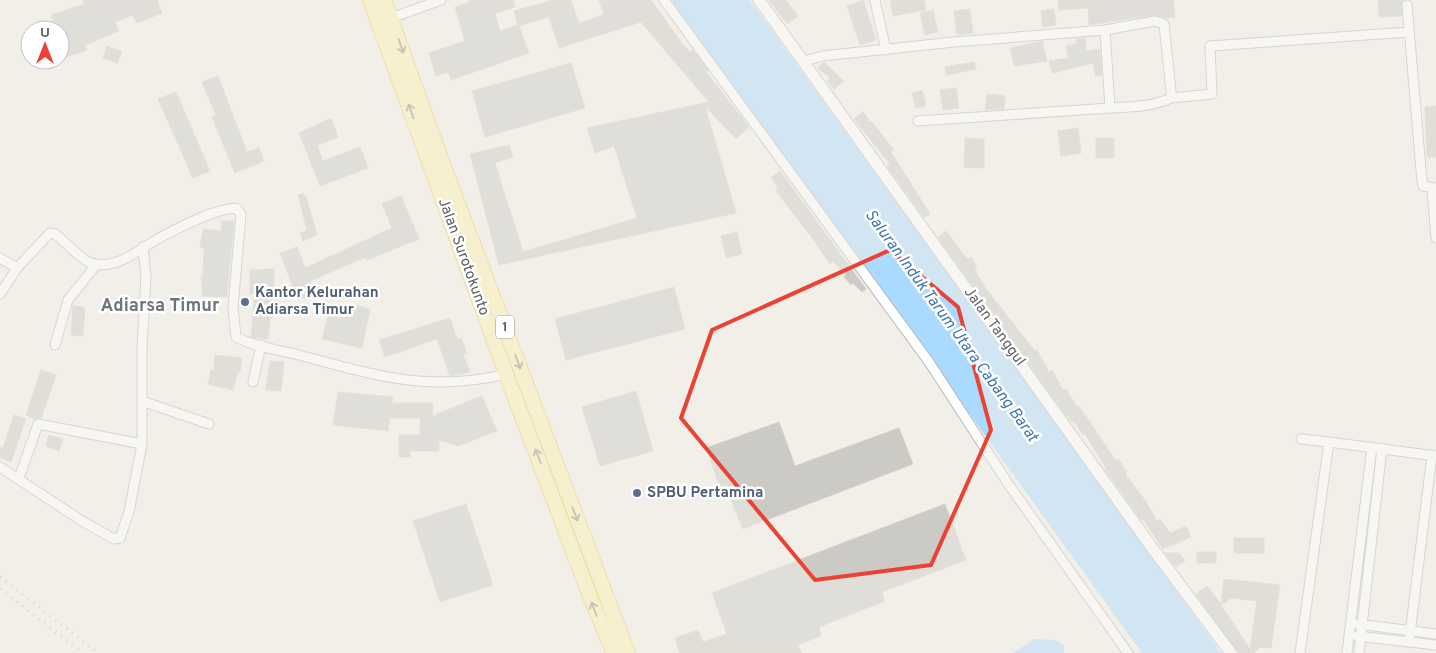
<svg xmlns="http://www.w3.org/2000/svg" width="1436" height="653" font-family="Overpass,sans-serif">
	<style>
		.water { fill: #aadaff }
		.building { fill: #cccac5; stroke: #d6d1c6; fill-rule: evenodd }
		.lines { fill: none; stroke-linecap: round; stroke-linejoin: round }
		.minor-casing { stroke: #b5b8bc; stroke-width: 11 }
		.tertiary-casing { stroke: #b5b8bc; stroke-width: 13 }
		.primary-casing { stroke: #f2c960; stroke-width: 16 }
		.minor { stroke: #fff; stroke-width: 9 }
		.tertiary { stroke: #fff; stroke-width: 11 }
		.primary { stroke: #fff2af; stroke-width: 14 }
		.rail { stroke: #b6b7b8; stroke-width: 3; stroke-dasharray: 1 6; stroke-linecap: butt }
		.oneway { stroke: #979581 }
		.marked { fill: none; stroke: #ea4335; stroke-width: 4; stroke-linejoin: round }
		.service-dot { fill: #5c6f8a; stroke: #fff; stroke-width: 2 }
		.labels { text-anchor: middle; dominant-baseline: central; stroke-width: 5; stroke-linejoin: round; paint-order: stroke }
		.shield { fill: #fff; stroke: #8f9295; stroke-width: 1 }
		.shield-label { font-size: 14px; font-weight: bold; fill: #5f6368 }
		.street-label { font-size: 15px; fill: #5f6368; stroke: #fff }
		.service-label { font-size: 15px; font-weight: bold; fill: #4e5e75; stroke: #fff; text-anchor: start }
		.water-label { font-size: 16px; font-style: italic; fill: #4174aa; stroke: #fff }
		.quarter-label { font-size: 18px; font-weight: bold; fill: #70757a; stroke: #fff }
	</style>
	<rect width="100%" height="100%" fill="#f1efe8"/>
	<path class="water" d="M671 0H750L1221 653H1142Z
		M1035 639 1055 640 1064 645V653H1013Z"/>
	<path class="building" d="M82 0H157L162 13 137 23 133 15 115 22 119 31 85 45 87 50 66 57 60 40V30H56L51 15 84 4Z
		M469 0H513L515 7 495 14 500 31 518 25 514 11 553 0H571L579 23 604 15 599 0H651L683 45 690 52 693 50 708 70 706 72 749 127 736 139 705 106 736 213 499 265 470 154 509 145 513 157 495 163 523 252 637 218 614 146 595 153 587 128 709 102 641 22 559 48 549 17 519 26 529 53 451 80 448 72 436 76 429 53 465 41 455 7 470 2Z
		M769 0H786L798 16 787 24Z
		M863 0 876 40 860 45 847 6Z
		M895 0H924L926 10 893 16 890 1Z
		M1058 0H1173L1175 17 1165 18 1154 15 1089 25 1088 8 1059 10Z
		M1378 0H1402V16L1379 17Z
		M970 9 973 33 957 35 954 11Z
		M1054 9 1056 25 1043 27 1041 11Z
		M933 10 938 32 925 35 920 13Z
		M1085 38 1086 51 1100 49 1102 75 1095 76 1093 63 1052 73 1049 61 1068 58 1066 46 1076 44V39Z
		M1042 41 1047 61 1014 66 1010 48Z
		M107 46 122 52 117 63 103 58Z
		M824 62 844 81 834 89 827 81 830 78 818 68Z
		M974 62 976 69 946 75 945 67Z
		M571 63 585 108 485 137 472 91Z
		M218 76 247 152 259 148 264 161 235 173 212 117 216 115 202 82Z
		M956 88 959 108 943 110 940 90Z
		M922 90 926 106 916 108 912 93Z
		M176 92 210 171 193 178 158 99Z
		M987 94 1005 96 1004 109 985 110Z
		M1436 106V157H1427L1425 107Z
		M863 112 869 120 867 121 872 122 894 150 891 152 930 214 924 217 887 166 890 164 854 119Z
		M331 118 338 137 317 145 323 161 360 147 368 168 320 186 299 133Z
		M1078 128 1081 153 1061 156 1058 131Z
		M965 138 984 139V168L964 167Z
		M1096 138H1114V158H1096Z
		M780 171 866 289 862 292 853 283 851 285 844 277 846 275 833 261 830 264 810 235 776 191 778 189 771 177Z
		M303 193 304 196H306L317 235 303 241 300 233 307 230 298 195Z
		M401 196 419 239 367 260 366 257 310 281 315 293 298 300 280 253 297 247 305 268 392 228 382 204Z
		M221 221H234L227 297 203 296 201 276H203L204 248H200L203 229 222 231Z
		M946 231 962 253 968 259 971 257 977 267 974 269 986 289 1035 351 1037 350 1049 372 1052 370 1063 390 1066 389 1077 407 1079 406 1116 461 1118 459 1127 472 1125 474 1145 500 1157 521 1160 519 1170 533 1186 526 1191 537 1163 549 1143 519 1141 520 1105 469 1106 468 1085 434 1083 435 1074 421 1072 422 1062 410 938 237Z
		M737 232 742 254 726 258 721 236Z
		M274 269V298H278V309H271L268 339 251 337 255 294H250V270Z
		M674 287 685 329 566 360 555 319Z
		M350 304 370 309 362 348 322 339 328 316 347 318Z
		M73 306 85 307 83 336 71 335Z
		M450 318 457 339 461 338 467 353 463 354 470 372 450 376 437 339 385 357 379 340Z
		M215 355 242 358 240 372H238L233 390 208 384 211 370H214Z
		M270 361 284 362 281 391 266 390Z
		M41 370 56 375 41 418 35 419 26 415Z
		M636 391 653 451 600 466 582 407Z
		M338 392 393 397 392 403H433L432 416 482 396 497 431 458 446 439 440V451H410V457H399V435H420V418H390L388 431 333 425Z
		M14 415 26 419 11 462 0 458V447L3 448Z
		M779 422 795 466 899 428 913 464 743 529 725 485 720 487 706 448Z
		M49 435 63 439 59 451 46 446Z
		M466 504 493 585 440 602 413 521Z
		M945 504 966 560 882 592 885 601 819 627 821 636 797 645 802 653H680L675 638 698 630 703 642 727 634 712 593Z
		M1234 538H1264V553H1234Z
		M1197 552H1216V563H1197Z
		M1165 553H1179L1185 561 1176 567Z
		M1224 579 1280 585 1271 648 1261 647 1253 653H1238L1196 594 1207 586 1221 604ZM1231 598 1257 601 1250 649 1221 605Z"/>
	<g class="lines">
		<g class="minor-casing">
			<path id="minor" d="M664 0 929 362 1009 485 1128 653
				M875 1 886 50
				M1407 5 1422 181 1423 186 1436 188
				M391 18 441 0
				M1105 30 1155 21 1164 24 1171 91V98C1152 107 1130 107 1110 108
				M804 61 822 56 954 42 1105 30 1110 108 918 121
				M1171 98 1212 94 1210 46 1409 32
				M1432 189 1436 238
				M0 258 17 268
				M0 294 17 268 50 233 55 234C65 241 81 260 91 263 117 272 144 245 165 235 184 225 215 209 236 208L241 214 233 308 236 337C255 347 279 350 299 355 374 375 428 393 506 374
				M55 345 68 300 97 264
				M253 382 261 345
				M142 401 209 424
				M1301 439 1329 442
				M0 467 82 521 114 539 120 538 129 512 142 444V347L146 277 143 247
				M19 478 38 424 142 444
				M1358 624 1436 634
				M1357 636 1436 645
				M1409 642 1432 455
				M1300 653 1329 442 1436 456
				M1347 653 1372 447
				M1359 653 1382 448"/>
		</g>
		<g class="tertiary-casing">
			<path id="tertiary" d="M759 0 1153 549 1231 653"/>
		</g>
		<g class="primary-casing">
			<path id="primary" d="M370 0 506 374 591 599 614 653
				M384 0 444 167 628 653"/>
		</g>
		<use href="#minor" class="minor"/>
		<use href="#tertiary" class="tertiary"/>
		<use href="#primary" class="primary"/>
		<path class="rail" d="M0 577 98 653
			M0 589 83 653"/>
	</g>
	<defs><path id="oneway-shaft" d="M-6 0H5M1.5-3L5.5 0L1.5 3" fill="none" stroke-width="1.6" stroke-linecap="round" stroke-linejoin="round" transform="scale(1.25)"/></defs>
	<g class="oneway">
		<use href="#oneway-shaft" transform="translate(401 46) rotate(70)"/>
		<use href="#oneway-shaft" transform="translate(411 111) rotate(-109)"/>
		<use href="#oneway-shaft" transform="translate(518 362) rotate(69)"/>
		<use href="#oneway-shaft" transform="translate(538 456) rotate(-111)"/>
		<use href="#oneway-shaft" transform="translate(575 514) rotate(69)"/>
		<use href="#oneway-shaft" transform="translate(594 609) rotate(-111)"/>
	</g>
	<path d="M0 0H1436V653H0ZM890 250 958 307 991 430 931 565 815 580 681 418 712 330Z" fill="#f1efe8" fill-opacity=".55" fill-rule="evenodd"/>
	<path class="marked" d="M890 250 958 307 991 430 931 565 815 580 681 418 712 330Z"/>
	<g class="service-dot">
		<circle cx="245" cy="302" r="5"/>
		<circle cx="637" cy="493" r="5"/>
	</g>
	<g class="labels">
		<rect class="shield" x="496" y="315.5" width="18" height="23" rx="4"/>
		<g class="shield-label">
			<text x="505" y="327">1</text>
		</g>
		<g class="street-label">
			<text transform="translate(463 257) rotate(70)">Jalan Surotokunto</text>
			<text transform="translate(994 327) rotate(54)">Jalan Tanggul</text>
		</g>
		<g class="service-label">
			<text x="255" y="293">Kantor Kelurahan<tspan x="255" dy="17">Adiarsa Timur</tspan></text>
			<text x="647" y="493">SPBU Pertamina</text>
		</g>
		<g class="water-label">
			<text transform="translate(951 326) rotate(54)">Saluran Induk Tarum Utara Cabang Barat</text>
		</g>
		<g class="quarter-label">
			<text x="160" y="306">Adiarsa Timur</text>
		</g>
	</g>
	<g transform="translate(45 45)"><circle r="24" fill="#ffffff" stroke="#bfc1c3"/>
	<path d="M0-4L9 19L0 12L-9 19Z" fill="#ea4335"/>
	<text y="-8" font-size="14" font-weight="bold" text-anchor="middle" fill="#5f6368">U</text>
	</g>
</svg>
